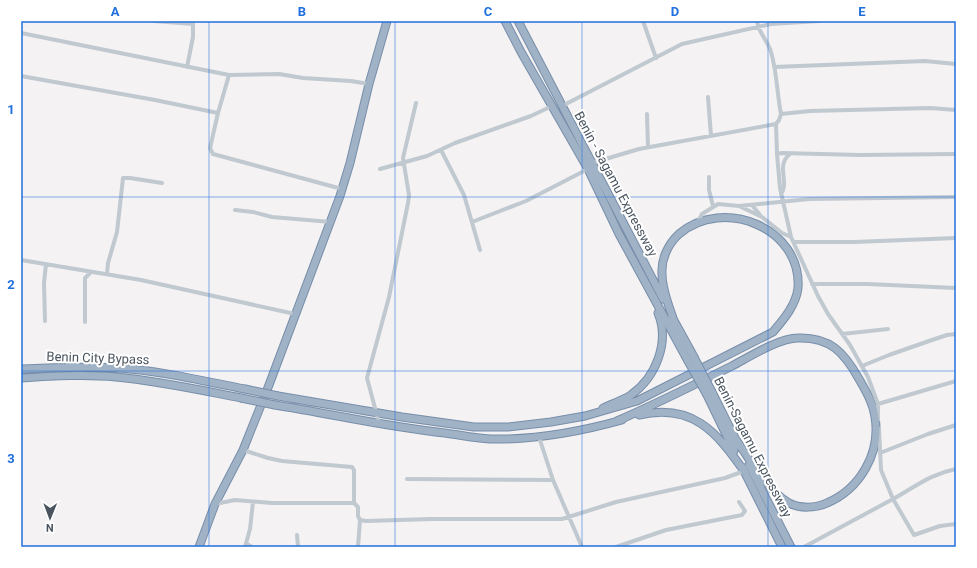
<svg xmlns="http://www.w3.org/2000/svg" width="977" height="568" font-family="Roboto,sans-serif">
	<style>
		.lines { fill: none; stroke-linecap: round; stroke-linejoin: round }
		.trunk-casing { stroke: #778eaa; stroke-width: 9 }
		.minor { stroke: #c0c8d0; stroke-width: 4 }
		.trunk { stroke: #a0b2c6; stroke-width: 7 }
		.trunk-bridge-casing { stroke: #778eaa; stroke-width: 9; stroke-linecap: butt }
		.trunk-bridge { stroke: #a0b2c6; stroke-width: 7 }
		.grid { fill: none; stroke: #206fdf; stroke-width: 1; stroke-opacity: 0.55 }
		.labels { text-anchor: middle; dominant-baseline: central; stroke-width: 4; stroke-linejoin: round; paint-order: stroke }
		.street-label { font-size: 13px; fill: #4a545f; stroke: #fff }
		.neatline { fill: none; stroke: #206fdf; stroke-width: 1.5 }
		.grid-label { font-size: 13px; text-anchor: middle; font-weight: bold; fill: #206fdf }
	</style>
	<rect width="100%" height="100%" fill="#f4f2f2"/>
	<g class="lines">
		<g class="trunk-casing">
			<path id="trunk" d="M505 21 521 52 588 169 619 234 688 361
				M518 21 663 299
				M672 317 694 357
				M21 369C54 368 86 366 119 368 162 371 203 381 245 389
				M21 378C53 376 85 374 116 377 159 381 200 390 241 398
				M712 392 739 446
				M707 395 734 451
				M278 396 402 417 474 427H508L551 422 585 416 637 401 773 332C784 319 796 305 798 288 802 228 723 196 679 234 668 244 661 259 662 274 662 290 669 306 674 321
				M275 405C332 414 388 427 445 433 460 435 475 438 490 439 535 440 579 432 622 420
				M603 408C612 404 623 400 631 395 656 377 670 342 658 313
				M639 415C692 403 716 431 744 471
				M617 421C656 404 694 385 732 366 749 357 779 338 798 338 830 337 844 352 859 379 866 391 873 403 875 417 881 453 860 489 827 503 816 508 800 509 789 503 766 489 752 463 737 441
				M749 465 791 547
				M742 467 782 547
				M199 547 215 504 243 450 269 385 340 196 350 163 369 84 387 21"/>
		</g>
		<path class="minor" d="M154 21 193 24
			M643 21 656 58
			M757 21C758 32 768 41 771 52 777 72 777 94 781 114L779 120 776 124 777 154
			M21 33 229 75 279 74 303 78 351 81 369 84
			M187 67 193 37V21
			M774 67 925 61 956 64
			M229 75 218 113 210 148 213 154 342 189
			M21 76 155 100 218 113
			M708 97 711 136
			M562 106 682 44 771 24 819 21
			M647 114 648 147
			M781 114 810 111 930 108 956 110
			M441 150 464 195 480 250
			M592 163 639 149 776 124
			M380 169 427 156 455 143 531 116 552 106
			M709 177V190L713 206
			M781 194C790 181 775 166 790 154
			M752 205 760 215
			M739 206 762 217 782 233 791 237
			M235 210 253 212 272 217 331 222
			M472 222 526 201 588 169
			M698 222 702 214 718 204 739 206 809 199 956 197
			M794 242H854L956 238
			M21 260 141 280 295 314
			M107 274 108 263 117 232 123 178H130L162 183
			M812 284H867L956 288
			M45 321 44 283 46 264
			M85 322V278L91 272
			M842 334 888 329
			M862 366 889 355 929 341 947 335 956 334
			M878 404 956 381
			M878 420V404L868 377 850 345 828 314 818 296 791 237 780 188 777 154 782 153 860 155 956 154
			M379 423 367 378 389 297 408 203 409 195 403 158 416 103
			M539 437 553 480 582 547
			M243 450 268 458 282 461 352 467 354 470V503
			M880 453 928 434 956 425
			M956 469C930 474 915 487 893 499L914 535 940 526 956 524
			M407 479 553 480
			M215 504 235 500 272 503H354L358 507V516L360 520 358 547
			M360 520 366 521 432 519H562L616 502 725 478 744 471
			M297 535 298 547
			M247 544 252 547
			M245 547 250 529 253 502
			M616 547 666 530 742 515 745 511 739 502
			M804 547 893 499 881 470 879 429"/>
		<use href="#trunk" class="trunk"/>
		<g class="trunk-bridge-casing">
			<path id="trunk-bridge" d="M694 357 712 392
				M688 361 707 395
				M245 389 278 396
				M241 398 275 405"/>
		</g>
		<use href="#trunk-bridge" class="trunk-bridge"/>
	</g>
	<path class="grid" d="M209 21V547M395 21V547M582 21V547M768 21V547M21 197H956M21 371H956"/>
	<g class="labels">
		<g class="street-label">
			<text transform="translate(616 184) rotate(62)">Benin - Sagamu Expressway</text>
			<text transform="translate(98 358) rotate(2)">Benin City Bypass</text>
			<text transform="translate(753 447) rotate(63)">Benin-Sagamu Expressway</text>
		</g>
	</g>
	<rect width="977" height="568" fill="none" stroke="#ffffff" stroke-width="44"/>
	<g transform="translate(50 518) rotate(181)" stroke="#ffffff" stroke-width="3" paint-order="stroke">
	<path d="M0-3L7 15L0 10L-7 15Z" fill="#4a545f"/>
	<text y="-6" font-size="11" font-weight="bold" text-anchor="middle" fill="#4a545f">N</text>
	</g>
	<rect x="22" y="22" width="933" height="524" class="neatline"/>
	<g class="grid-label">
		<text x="115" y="16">A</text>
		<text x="302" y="16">B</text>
		<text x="488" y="16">C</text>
		<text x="675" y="16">D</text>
		<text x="862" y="16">E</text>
		<text x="11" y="114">1</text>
		<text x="11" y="289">2</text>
		<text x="11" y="463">3</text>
	</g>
</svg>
